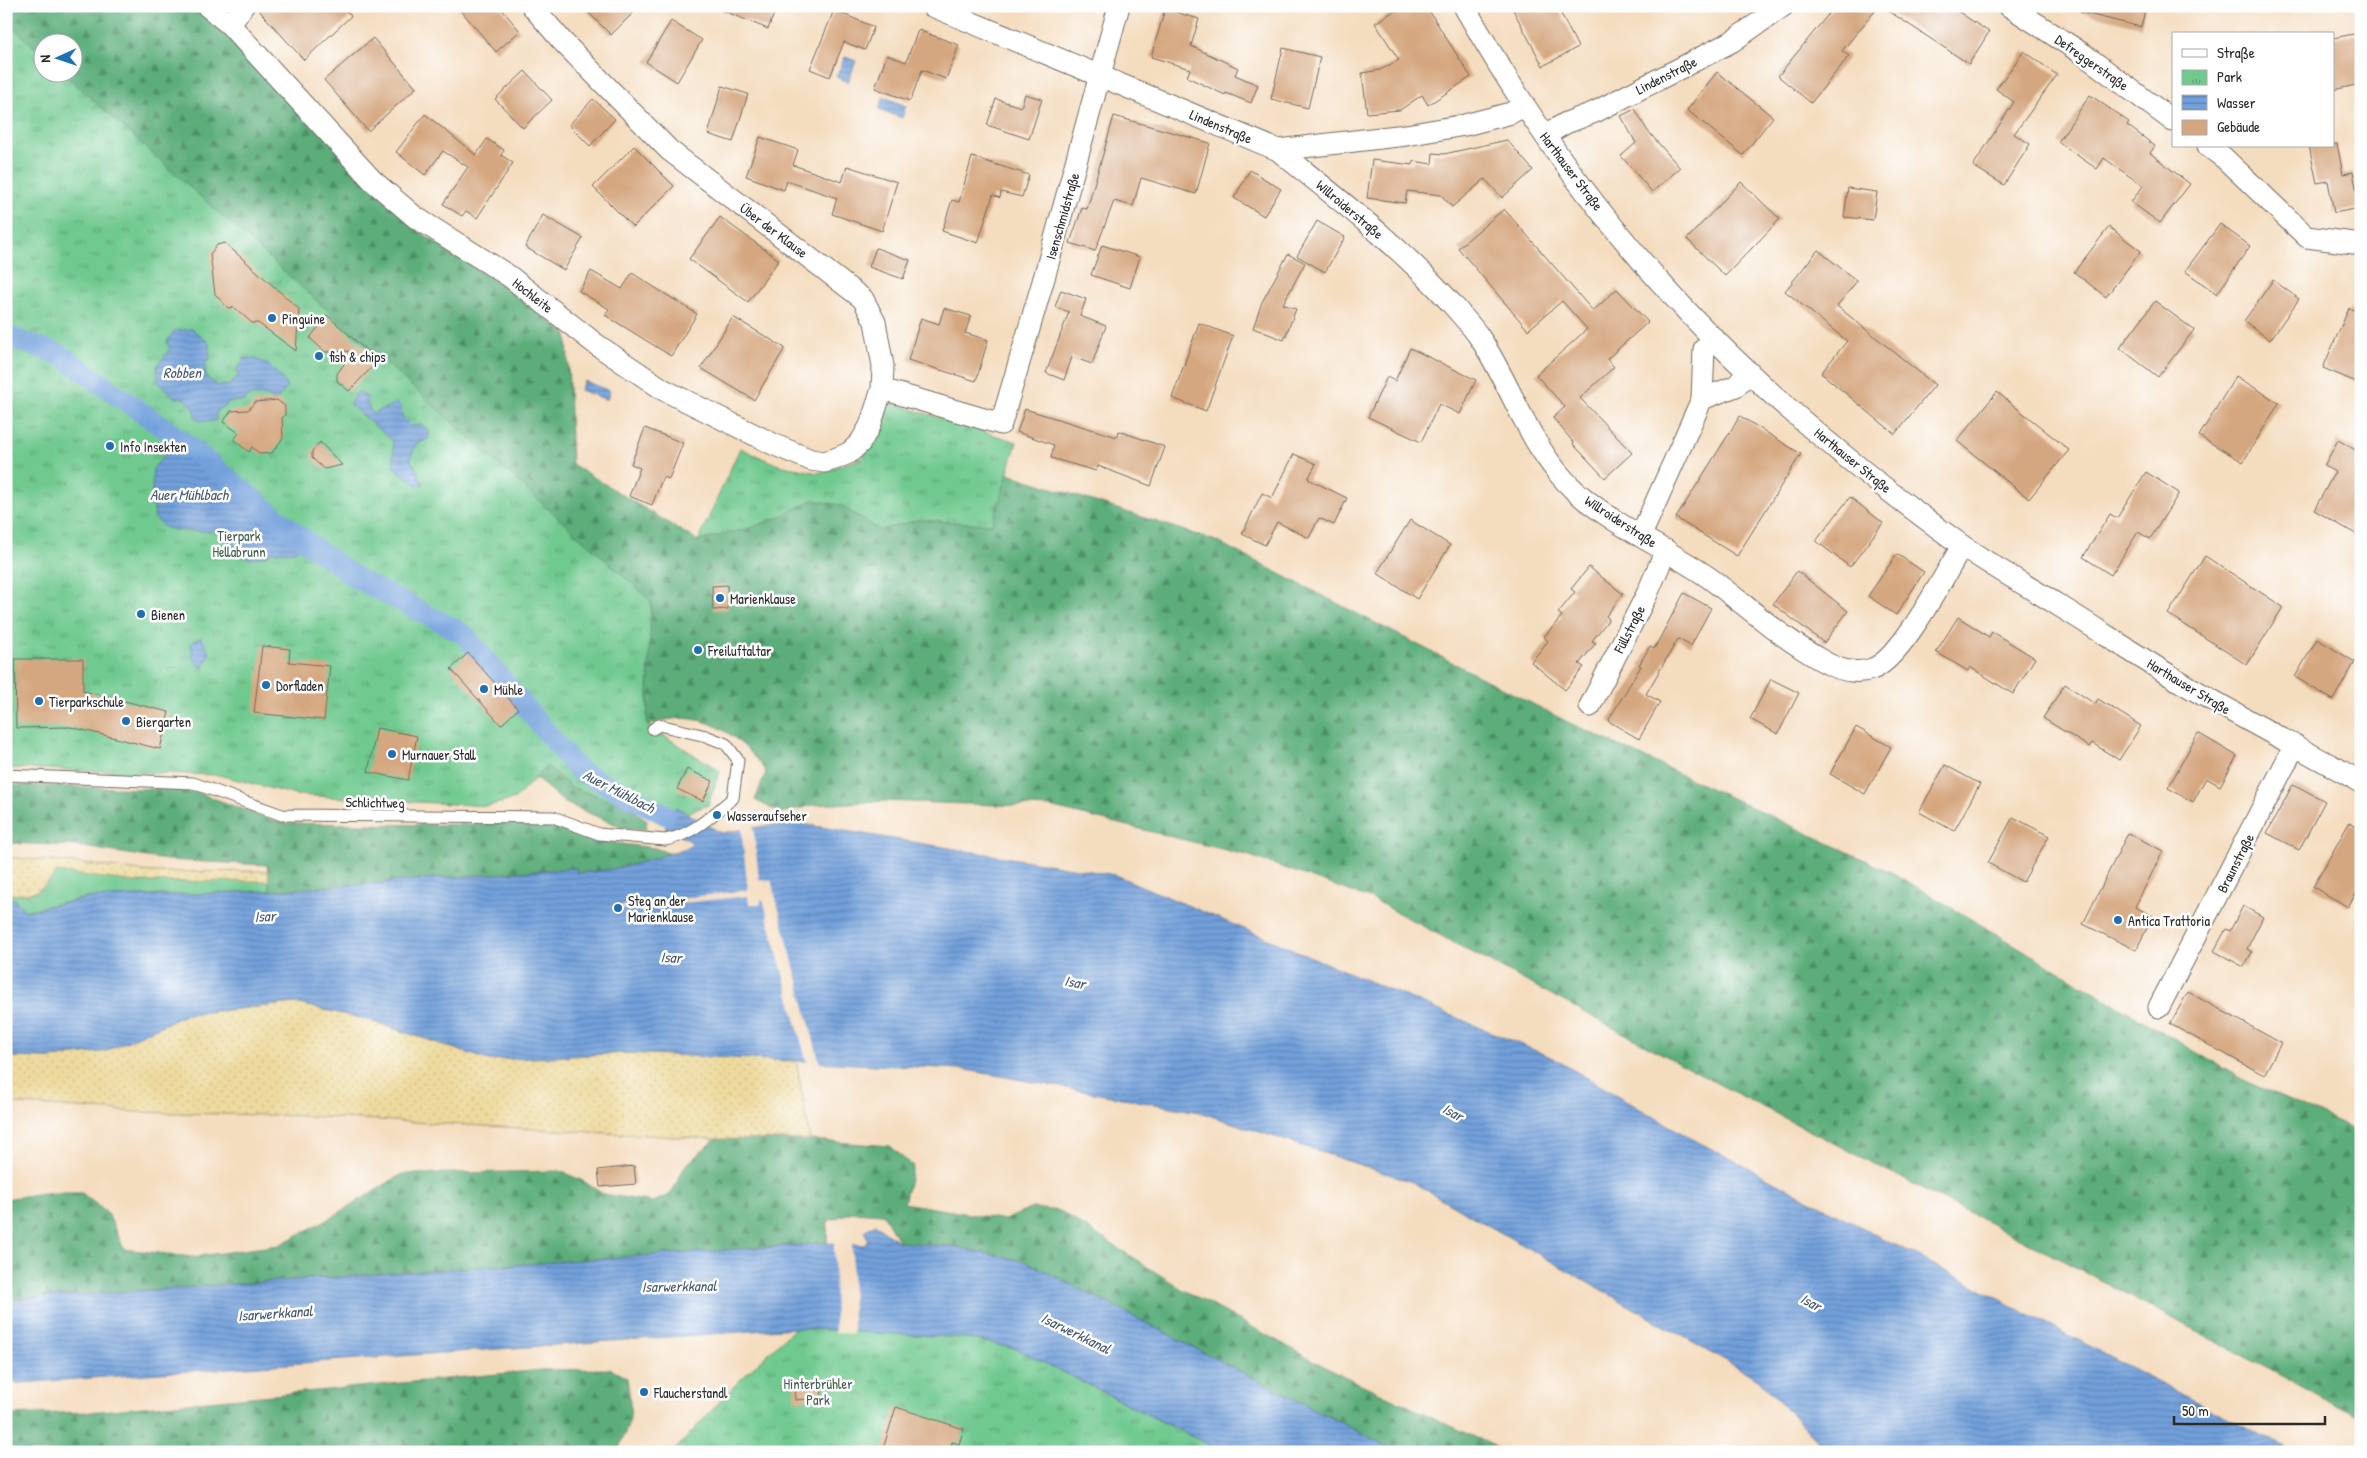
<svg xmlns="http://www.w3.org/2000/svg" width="2367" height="1458" font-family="'Patrick Hand',sans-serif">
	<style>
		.grass { fill: #70c98f; stroke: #4e7a5d }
		.forest { fill: url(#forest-firs); stroke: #446c52; fill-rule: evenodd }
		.sand { fill: url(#sand-dots); stroke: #8c8264 }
		.park { fill: url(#park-tufts); stroke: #4e7a5d }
		.water { fill: url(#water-rules); stroke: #4e6683 }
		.pier { fill: #f4dcbe }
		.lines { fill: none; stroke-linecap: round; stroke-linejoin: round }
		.canal { stroke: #72a0db; stroke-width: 21 }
		.building { fill: #d5a780 }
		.service-casing { stroke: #71695e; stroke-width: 13 }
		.minor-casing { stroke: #71695e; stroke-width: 23 }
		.service { stroke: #fff; stroke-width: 11 }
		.minor { stroke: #fff; stroke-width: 21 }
		.poi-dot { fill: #1f6fb2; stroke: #fff; stroke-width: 2 }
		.labels { text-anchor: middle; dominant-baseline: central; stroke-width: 5; stroke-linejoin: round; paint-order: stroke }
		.street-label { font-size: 14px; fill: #2b2b2b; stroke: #fff }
		.poi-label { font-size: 14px; fill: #2b2b2b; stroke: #fff; text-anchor: start }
		.park-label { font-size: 14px; fill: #43624e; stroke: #fff }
		.water-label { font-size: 15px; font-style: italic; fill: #475a71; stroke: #fff }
	</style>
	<defs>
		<pattern id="forest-firs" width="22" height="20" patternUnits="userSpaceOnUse" patternTransform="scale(1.25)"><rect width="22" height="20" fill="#5cad7a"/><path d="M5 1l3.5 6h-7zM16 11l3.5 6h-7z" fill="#4c8d64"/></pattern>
		<pattern id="sand-dots" width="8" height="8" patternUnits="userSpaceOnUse" patternTransform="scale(1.25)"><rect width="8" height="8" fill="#eeda9e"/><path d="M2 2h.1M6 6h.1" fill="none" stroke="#cb8" stroke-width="1.8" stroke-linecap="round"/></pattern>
		<pattern id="park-tufts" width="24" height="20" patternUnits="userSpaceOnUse" patternTransform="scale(1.25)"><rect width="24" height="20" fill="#70c98f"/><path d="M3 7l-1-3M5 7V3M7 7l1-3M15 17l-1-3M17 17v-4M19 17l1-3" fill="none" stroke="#5ca375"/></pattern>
		<pattern id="water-rules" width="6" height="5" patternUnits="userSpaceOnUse" patternTransform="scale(1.25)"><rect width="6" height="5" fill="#72a0db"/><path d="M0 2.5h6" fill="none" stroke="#5e83b2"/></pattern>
	</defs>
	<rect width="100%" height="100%" fill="#fff"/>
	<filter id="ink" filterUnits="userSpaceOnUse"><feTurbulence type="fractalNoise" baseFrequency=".02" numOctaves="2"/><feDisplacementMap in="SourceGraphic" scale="10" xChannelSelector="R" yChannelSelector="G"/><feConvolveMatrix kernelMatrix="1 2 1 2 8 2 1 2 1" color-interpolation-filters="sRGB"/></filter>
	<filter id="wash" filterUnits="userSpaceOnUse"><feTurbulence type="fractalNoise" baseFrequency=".0096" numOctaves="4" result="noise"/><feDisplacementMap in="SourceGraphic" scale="20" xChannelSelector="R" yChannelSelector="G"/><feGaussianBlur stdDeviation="1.12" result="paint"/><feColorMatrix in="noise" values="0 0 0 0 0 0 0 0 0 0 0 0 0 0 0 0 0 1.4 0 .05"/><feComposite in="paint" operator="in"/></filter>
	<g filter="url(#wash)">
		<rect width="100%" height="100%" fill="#f4dcbe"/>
		<path class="grass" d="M57 872 136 882 269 881 270 891 87 898 24 911 14 899 6 897V895C35 893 38 895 57 872Z"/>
		<path class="forest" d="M6 6H195L222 25 412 227 502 285 567 334 572 464 698 541 753 527 779 517 813 500 840 505 880 530 918 520 992 524 1006 473 1216 541 1568 722 1893 873 2245 1081 2361 1133V1418L2079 1269 1724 1087 1372 899 1250 856 1050 807 883 801 814 805 780 813 755 800 766 772C737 730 696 705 647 726L651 601 6 108ZM42 42H72V72H42Z
			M345 581 603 789 647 820 646 829H626L565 803 524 768Z
			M6 785 191 790 280 823 433 825 555 822 597 841 655 848 671 854C640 865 609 871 577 873L576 868 270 891 267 865 166 860 77 846 6 843Z
			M715 1139 810 1140 890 1146 913 1166 904 1203 1005 1220 1032 1208 1060 1211 1182 1289 1333 1371 1507 1452H1398L1027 1262 956 1247 899 1242 883 1214 852 1212 828 1221 827 1243 6 1300V1199L42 1193H82L108 1214 124 1249 192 1257 279 1245 332 1217 402 1174 560 1171 583 1181 603 1194 653 1202 671 1194 685 1166Z
			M610 1369 627 1378C629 1391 631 1405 630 1418 629 1426 621 1440 618 1452H6V1415L89 1412 542 1370Z"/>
		<path class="sand" d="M6 857 86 864 150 872 268 871 269 881 136 882 57 872C37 895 36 893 6 895Z
			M295 1003 368 1020 489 1060 627 1053 796 1060 810 1140 715 1139 307 1116 137 1112 6 1103V1057L50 1058 106 1051 187 1014Z"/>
		<path class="park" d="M6 21 42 54V72L63 73 651 601 647 725 720 771 708 805 668 820 571 787 547 766 515 799 488 806 296 795 219 775 6 768Z
			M885 401 1017 442 992 524 918 520 880 530 840 505 813 500 779 517 753 527 698 541 740 448 778 465 818 473 863 458Z
			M795 1328 967 1338 1017 1349 1223 1452H673L740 1380Z"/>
		<path class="water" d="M845 57 856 61 848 82 836 77Z
			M884 97 906 106 902 118 879 109Z
			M192 329 209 343 210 358 205 364 206 377 218 386 230 385 238 376 237 369 245 358C263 357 279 372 287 387L277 400H272L266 395 248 396 245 401 228 402 225 407 219 408 216 413V420C208 423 202 422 195 417L194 407 182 397 176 398 158 382 157 366 170 349 167 342 174 331Z
			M584 381 610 391 607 400 580 390Z
			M358 392 367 397 368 407 373 414 396 403 401 407 402 416 412 426 423 425 429 432 428 439 416 444 410 459 416 468 423 484 417 485 394 467 393 441 349 404Z
			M178 438 304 540 295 551 271 552 269 555 249 559 216 532 175 530 164 527 155 518 152 493 153 469Z
			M201 637 210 654 202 668 193 659 191 643Z
			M676 807 721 833 790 822 1115 875 1553 1058 1685 1135 2293 1452H1828L1758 1379 1412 1182 1199 1112 961 1069 627 1053 489 1060 368 1020 295 1003 187 1014 106 1051 50 1058 6 1057V897L14 899 25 911 87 898 270 891 576 868 577 873C618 871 653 860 691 846L692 842 665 828Z
			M875 1224 899 1242 956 1247 1027 1262 1398 1452H1223L1017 1349 967 1338 795 1328 6 1384V1300L827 1243 865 1245 868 1239 864 1231Z"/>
		<path class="pier" d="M753 825 759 879 771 880 820 1064 807 1063 763 899H761V904H749L748 896 616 910V907L748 890 741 827Z
			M834 1242H852L853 1334 835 1333Z"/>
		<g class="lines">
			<path class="canal" d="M6 336 59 354 178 438 304 540 356 578 464 634 579 771 666 815"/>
		</g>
		<g id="blocks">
			<path class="building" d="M255 6H342L351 16 304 60Z
				M457 6H499L520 31 496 52Z
				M582 6H640L611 35Z
				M712 6H777L768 29Z
				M1402 6H1426L1471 77 1428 105 1422 95 1400 110 1367 113 1362 73 1380 70 1399 60 1375 23Z
				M1511 6H1557L1578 47 1543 66Z
				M1835 6H1879L1842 51 1849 56 1811 103 1778 76Z
				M1881 6H1950L1989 32 1969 64Z
				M2081 6H2146L2141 27 2080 12Z
				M1165 9 1199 19 1191 46 1238 68 1235 75 1258 85 1251 103 1226 93 1225 95 1187 77 1190 69 1151 57Z
				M834 10 874 27 865 50 844 42 830 77 810 69Z
				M671 21 702 40 677 82 646 62Z
				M918 30 959 45 946 79 922 70 910 101 875 88 887 55 906 62Z
				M2359 33 2361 45V84L2333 90V38Z
				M373 38 416 88 368 131 324 80Z
				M1283 48 1320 57 1308 108 1271 99Z
				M2024 51 2057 75 2014 134 2030 144 2004 185 1973 166 2014 102 1996 89Z
				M525 71 552 100 523 128 495 99Z
				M1717 72 1773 117 1743 155 1687 110Z
				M722 86 748 94 733 142 708 134Z
				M1025 94 1042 99 1029 139 987 125 996 99 1021 107Z
				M2090 95 2129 122 2127 125 2155 146 2150 153 2190 184 2160 223 2131 202 2143 186 2104 158 2097 169 2058 142Z
				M593 99 615 119 590 146 569 125Z
				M1635 109 1647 130 1680 168 1652 192 1621 156 1636 143 1621 116Z
				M425 114 476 155 487 139 504 150 501 155 513 163 477 218 466 211 462 216 443 204 468 167 443 151 425 175 396 152Z
				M1114 116 1210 143 1196 194 1141 178 1133 206 1114 201 1095 251 1070 243 1082 208 1087 209Z
				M760 137 798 150 793 165 842 182 847 166 897 182 882 231 832 214 837 198 787 181 784 190 746 176Z
				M1507 140 1533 170 1502 198 1485 179 1452 207 1441 195 1407 191 1405 203 1367 198 1372 160 1413 165V161L1432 164 1433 153 1444 154Z
				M2333 144H2337L2343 174 2353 172 2360 208 2334 213 2328 181 2317 183 2309 146H2333Z
				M634 146 674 186 633 227 593 187Z
				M972 157 1029 175 1022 197 1001 192 1000 198 993 195 978 243 942 231 952 200 959 202Z
				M1250 170 1281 189 1264 216 1234 198Z
				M1741 182 1780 219 1725 276 1687 239Z
				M1848 188 1877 192 1873 220 1844 217Z
				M1504 209 1593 311 1617 289 1648 322 1607 359 1614 367 1580 398 1632 453 1605 478 1573 444 1574 443 1553 418 1565 407 1536 375 1587 329 1562 301 1528 330 1458 248Z
				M543 215 583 238 564 270 525 247Z
				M720 217 779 260 748 302 689 259Z
				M1317 221 1345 237 1325 272 1297 256Z
				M2220 224 2250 246 2217 294 2185 271Z
				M2109 227 2141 251 2106 297 2074 272Z
				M225 243 299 309 296 351 258 323H252L234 307 228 308 215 294 210 254 217 245Z
				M1102 245 1140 257 1130 288 1091 275Z
				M876 248 910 260 903 279 869 267Z
				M1818 250 1857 281 1837 306 1935 385 1895 434 1821 373 1847 341 1785 291Z
				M1288 254 1305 263 1283 304 1296 309 1284 340 1253 328 1262 302Z
				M591 271 622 289 632 273 697 314 671 356 605 315 609 309 579 291Z
				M2273 280 2299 299 2270 340 2244 321Z
				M1061 290 1086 299 1080 316 1106 326 1092 364 1072 357 1064 380 1046 373 1069 312 1055 307Z
				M2155 301 2194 330 2158 377 2120 348Z
				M944 308 971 316 965 333 988 340 976 381 908 360 921 318 939 324Z
				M2349 308 2361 313V384L2323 368Z
				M327 315 378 361 349 391 337 381V374L353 351 325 352 310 338Z
				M733 317 785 348 754 400 701 368Z
				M1199 323 1233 336 1206 411 1172 398Z
				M1410 348 1476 380 1460 414 1439 404 1421 442 1368 417 1387 377 1395 381Z
				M2236 376 2279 403 2243 462 2199 436Z
				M1997 392 2069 450 2029 499 1957 441Z
				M277 400 285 406V415L282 418 283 438 272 453 260 454 252 447 249 452 234 440 239 433 223 422 231 411 248 410 255 402Z
				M1025 409 1117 437 1119 431 1165 447 1151 486 1098 466 1096 471 1051 458 1054 445 1017 432Z
				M1740 416 1801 454 1737 556 1676 518Z
				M645 428 683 443 669 479 663 477 652 505 629 496 640 468 631 464Z
				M2338 440 2361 453V537L2314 510 2335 472 2324 466Z
				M320 442 342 465 324 469 312 458V451Z
				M1294 454 1316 464 1308 479 1347 498 1334 525 1319 518 1309 538 1277 522 1265 545 1242 534 1262 493 1272 498Z
				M2146 472 2179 493 2150 539 2138 532 2111 575 2083 557 2110 514 2117 518Z
				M1850 497 1883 523 1850 567 1816 541Z
				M1410 520 1450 545 1417 599 1377 573Z
				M1897 554 1924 572 1896 615 1868 596Z
				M2205 556 2283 607 2247 665 2168 614Z
				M1589 567 1623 594 1606 616 1609 619 1592 641 1596 643 1579 664 1584 667 1565 690 1531 662 1548 641 1544 637 1562 616 1558 613 1575 592 1571 589Z
				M1797 571 1848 611 1824 643 1773 604Z
				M727 585 728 609 713 610 712 586Z
				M1684 593 1711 608 1691 646 1678 639 1646 694 1660 702 1639 739 1608 721 1641 666 1639 665 1650 646 1654 649Z
				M1958 617 1989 637 1992 632 2035 658 2013 694 1970 667 1968 671 1936 652Z
				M2317 639 2355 662 2333 700 2295 677Z
				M262 646 290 649 289 662 330 666 324 720 254 713Z
				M468 653 518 709 501 725 451 669Z
				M15 659H83V691L169 712 160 749 71 727 16 728Z
				M1771 679 1799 693 1778 734 1750 719Z
				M2065 684 2095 704 2098 699 2141 726 2119 760 2092 743 2089 747 2043 718Z
				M1856 727 1891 747 1865 794 1830 774Z
				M377 728 417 736 408 780 368 772Z
				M2198 733 2237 756 2220 786 2206 778 2193 802 2168 788Z
				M1945 765 1980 784 1954 831 1919 812Z
				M687 769 713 781 703 801 677 789Z
				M2293 784 2325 801 2299 850 2267 833Z
				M2013 817 2049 836 2023 882 1988 863Z
				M2349 823 2361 829V885L2348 907 2313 887Z
				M2128 833 2163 851 2135 907 2153 916 2136 950 2083 924Z
				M2243 906 2263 917 2247 949 2252 952 2244 967 2214 951 2226 929 2230 931Z
				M2188 992 2281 1043 2264 1075 2170 1024Z
				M634 1166 636 1184 600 1187 598 1170Z
				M821 1379 822 1398 795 1400 794 1380Z
				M896 1407 964 1429 959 1444 952 1442 950 1452H882Z"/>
		</g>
	</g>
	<g filter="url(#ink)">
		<use href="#blocks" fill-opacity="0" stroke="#71695e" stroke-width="1"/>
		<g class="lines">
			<g class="service-casing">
				<path id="service" d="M6 775 193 783 282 815 553 817 599 834 665 840C691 836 714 814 733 798L738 760 726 744 706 736 659 725 653 729"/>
			</g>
			<g class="minor-casing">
				<path id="minor" d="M207 6 230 25 373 181 415 217 509 276 597 345 664 390 775 445 811 460 824 462 835 459 849 453 860 443 870 426 882 389 883 366 875 322 863 299 669 150 562 41 532 6
					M932 6 1278 150 1406 135 1465 125 1511 113 1524 105
					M1464 6C1532 127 1616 241 1714 339 1789 414 1874 482 1960 544 1991 566 2026 585 2058 605 2102 632 2146 662 2191 688 2247 721 2304 750 2361 782
					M2009 6 2083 54 2173 121
					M230 25 243 6
					M1545 135 1566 123 1595 112 1731 42 1783 6
					M2208 146 2224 158 2307 237 2361 244
					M1278 150C1338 199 1400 246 1452 304 1461 315 1472 326 1480 338 1513 388 1529 448 1574 490 1613 525 1664 547 1708 577 1746 605 1780 637 1821 660 1836 669 1855 675 1872 669 1901 660 1945 574 1962 546
					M882 389 1001 424 1044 278 1119 6
					M1702 399 1736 386 1749 372
					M1641 535 1702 399 1704 349 1714 338
					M1590 706 1647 594 1666 550
					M2159 1007 2295 745"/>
			</g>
			<use href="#service" class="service"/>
			<use href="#minor" class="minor"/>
		</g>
	</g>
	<g class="poi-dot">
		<circle cx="272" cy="318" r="5"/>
		<circle cx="319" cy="356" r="5"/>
		<circle cx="110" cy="446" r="5"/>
		<circle cx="720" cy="598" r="5"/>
		<circle cx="141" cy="614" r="5"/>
		<circle cx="698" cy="650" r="5"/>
		<circle cx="266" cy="685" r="5"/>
		<circle cx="484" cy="689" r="5"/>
		<circle cx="39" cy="701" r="5"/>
		<circle cx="126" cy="721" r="5"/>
		<circle cx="392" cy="754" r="5"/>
		<circle cx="717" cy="815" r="5"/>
		<circle cx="618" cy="908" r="5"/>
		<circle cx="2118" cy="920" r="5"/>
		<circle cx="644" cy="1392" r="5"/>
	</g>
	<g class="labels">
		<g class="street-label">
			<text transform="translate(2092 62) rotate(35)">Defreggerstraße</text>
			<text transform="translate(1666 75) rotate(-27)">Lindenstraße</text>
			<text transform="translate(1221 126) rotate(23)">Lindenstraße</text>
			<text transform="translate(1572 171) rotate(53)">Harthauser Straße</text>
			<text transform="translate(1350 209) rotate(40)">Willroiderstraße</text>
			<text transform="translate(1062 216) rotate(-74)">Isenschmidstraße</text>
			<text transform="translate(774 230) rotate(37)">Über der Klause</text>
			<text transform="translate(533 295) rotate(38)">Hochleite</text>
			<text transform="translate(1853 460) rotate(39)">Harthauser Straße</text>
			<text transform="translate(1621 521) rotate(33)">Willroiderstraße</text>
			<text transform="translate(1629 629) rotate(-63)">Füllstraße</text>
			<text transform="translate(2189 686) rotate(31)">Harthauser Straße</text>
			<text transform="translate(375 802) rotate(1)">Schlichtweg</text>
			<text transform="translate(2235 863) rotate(-63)">Braunstraße</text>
		</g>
		<g class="poi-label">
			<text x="282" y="318">Pinguine</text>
			<text x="329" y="356">fish &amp; chips</text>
			<text x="120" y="446">Info Insekten</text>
			<text x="730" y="598">Marienklause</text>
			<text x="151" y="614">Bienen</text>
			<text x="708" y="650">Freiluftaltar</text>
			<text x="276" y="685">Dorfladen</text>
			<text x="494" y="689">Mühle</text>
			<text x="49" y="701">Tierparkschule</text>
			<text x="136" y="721">Biergarten</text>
			<text x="402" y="754">Murnauer Stall</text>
			<text x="727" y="815">Wasseraufseher</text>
			<text x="628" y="900">Steg an der<tspan x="628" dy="16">Marienklause</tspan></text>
			<text x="2128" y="920">Antica Trattoria</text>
			<text x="654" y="1392">Flaucherstandl</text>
		</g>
		<g class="park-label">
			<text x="239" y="535">Tierpark<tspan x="239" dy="16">Hellabrunn</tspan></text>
			<text x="818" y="1383">Hinterbrühler<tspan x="818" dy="16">Park</tspan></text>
		</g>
		<g class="water-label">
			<text x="182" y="372">Robben</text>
			<text x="189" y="494">Auer Mühlbach</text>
			<text transform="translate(619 791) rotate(27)">Auer Mühlbach</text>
			<text transform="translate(265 916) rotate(-3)">Isar</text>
			<text transform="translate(671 957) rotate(3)">Isar</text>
			<text transform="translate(1075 982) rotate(10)">Isar</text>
			<text transform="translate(1453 1112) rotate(28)">Isar</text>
			<text transform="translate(679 1286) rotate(-1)">Isarwerkkanal</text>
			<text transform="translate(1811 1302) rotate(28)">Isar</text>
			<text transform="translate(275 1313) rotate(-4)">Isarwerkkanal</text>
			<text transform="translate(1076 1333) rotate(26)">Isarwerkkanal</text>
		</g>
	</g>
	<rect width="2367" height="1458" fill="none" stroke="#fff" stroke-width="25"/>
	<rect x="2172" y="32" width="162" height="115" fill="#ffffff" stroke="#aaaaaa"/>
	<rect x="2182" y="49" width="25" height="8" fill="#ffffff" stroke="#aaaaaa"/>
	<text x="2217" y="58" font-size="15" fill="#2b2b2b">Straße</text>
	<rect x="2182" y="70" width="25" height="15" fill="url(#park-tufts)" stroke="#aaaaaa"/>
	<text x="2217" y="82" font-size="15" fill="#2b2b2b">Park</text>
	<rect x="2182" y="95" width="25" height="15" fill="url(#water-rules)" stroke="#aaaaaa"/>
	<text x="2217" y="108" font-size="15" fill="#2b2b2b">Wasser</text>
	<rect x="2182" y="120" width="25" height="15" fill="#d5a780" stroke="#aaaaaa"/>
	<text x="2217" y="132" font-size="15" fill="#2b2b2b">Gebäude</text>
	<g transform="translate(58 58) rotate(267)"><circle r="24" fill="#ffffff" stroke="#aaaaaa"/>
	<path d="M0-4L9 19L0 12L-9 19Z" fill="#1f6fb2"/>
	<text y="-8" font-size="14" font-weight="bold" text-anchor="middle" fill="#2b2b2b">N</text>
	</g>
	<path d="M2174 1416v8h151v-8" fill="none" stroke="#2b2b2b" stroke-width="2.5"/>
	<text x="2182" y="1416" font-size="15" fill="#2b2b2b" stroke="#ffffff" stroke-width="4" paint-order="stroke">50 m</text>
</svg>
